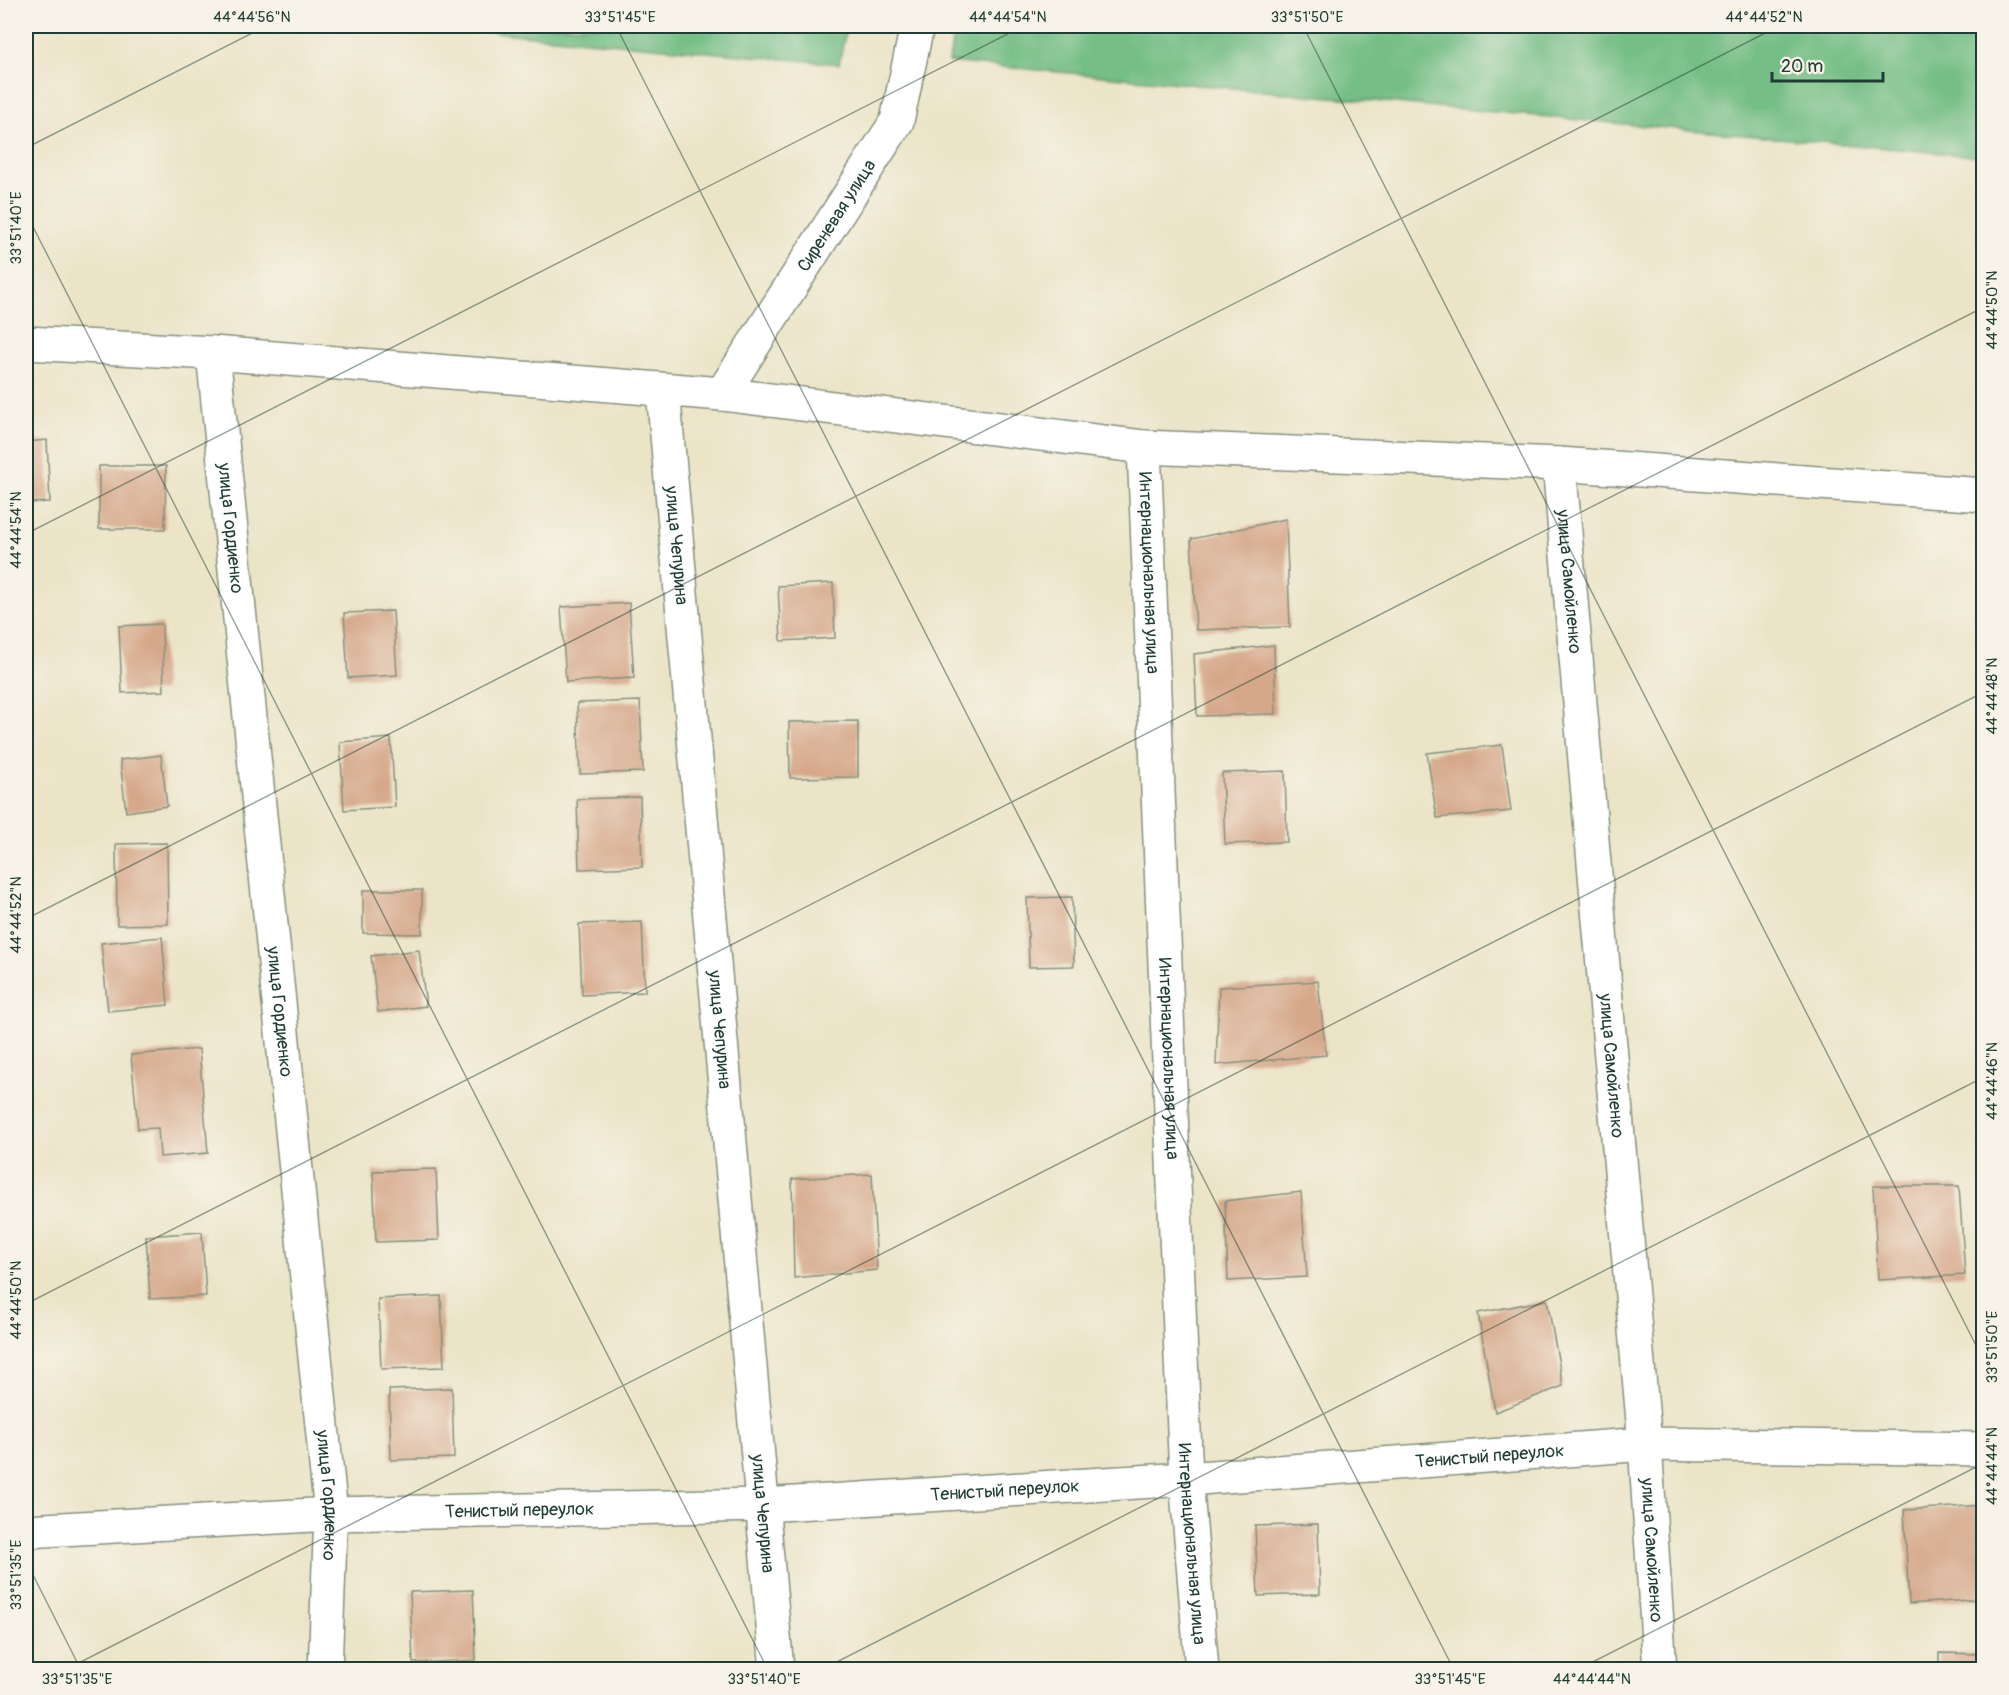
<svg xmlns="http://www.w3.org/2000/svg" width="2009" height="1695" font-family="Pangolin,sans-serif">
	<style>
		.forest { fill: #75be85; stroke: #4a7e5c; stroke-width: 1.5 }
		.building { fill: #d5a88a }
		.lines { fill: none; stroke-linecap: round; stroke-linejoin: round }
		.minor-casing { stroke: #85907e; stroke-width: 36 }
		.minor { stroke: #fff; stroke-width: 33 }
		.ticks { fill: none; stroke: #1f3d34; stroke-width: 1.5; stroke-opacity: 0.45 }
		.labels { text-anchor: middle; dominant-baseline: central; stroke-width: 6; stroke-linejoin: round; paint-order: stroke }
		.street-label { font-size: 18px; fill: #1f3d34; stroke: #f7f3e8 }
		.neatline { fill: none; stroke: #1f3d34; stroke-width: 2 }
		.ticks-label { font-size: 15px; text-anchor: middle; fill: #1f3d34 }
	</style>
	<rect width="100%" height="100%" fill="#f7f3e8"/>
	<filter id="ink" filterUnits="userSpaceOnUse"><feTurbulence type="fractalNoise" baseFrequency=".0167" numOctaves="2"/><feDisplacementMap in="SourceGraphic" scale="12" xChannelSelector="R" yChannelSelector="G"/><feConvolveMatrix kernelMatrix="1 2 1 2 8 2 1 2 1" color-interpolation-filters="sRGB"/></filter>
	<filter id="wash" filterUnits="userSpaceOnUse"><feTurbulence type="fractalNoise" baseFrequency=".008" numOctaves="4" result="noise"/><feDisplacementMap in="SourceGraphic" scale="24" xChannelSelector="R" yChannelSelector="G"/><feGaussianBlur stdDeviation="1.35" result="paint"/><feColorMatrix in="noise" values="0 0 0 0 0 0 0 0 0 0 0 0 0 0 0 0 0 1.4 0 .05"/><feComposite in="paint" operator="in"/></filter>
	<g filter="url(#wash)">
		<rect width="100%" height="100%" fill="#ebe4c7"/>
		<path class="forest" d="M422 26H847L839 64Z
			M954 26H1983V157L949 62Z"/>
		<g id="blocks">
			<path class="building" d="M47 440 50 502 26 503V442Z
				M99 466H166L165 529H99Z
				M1286 519 1290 627 1196 630 1191 539Z
				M833 583 835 638 781 641 778 586Z
				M629 603 634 678 566 682 561 607Z
				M393 611 397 675 348 678 344 613Z
				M162 624 164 691 122 693 119 626Z
				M1274 645 1276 714 1197 716 1194 654Z
				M640 701 643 772 580 774 577 703Z
				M858 721V777L790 778 789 722Z
				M391 738 395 807 344 810 340 742Z
				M1502 745 1511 811 1437 818 1427 753Z
				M161 755 167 806 126 812 120 760Z
				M1285 771 1287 842 1225 844 1222 773Z
				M640 797 642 867 579 869 577 799Z
				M167 843 168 924 117 925 116 844Z
				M363 890H422V934L363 933Z
				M1072 897 1074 966 1029 967 1027 898Z
				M642 922 645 992 582 995 579 924Z
				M162 937 168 1005 108 1011 101 943Z
				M419 950 426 1006 378 1012 371 956Z
				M1318 981 1326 1055 1216 1065 1219 987Z
				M199 1049 208 1153 160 1157 158 1128 138 1129 131 1055Z
				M436 1169 439 1240 376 1242 373 1171Z
				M872 1174 877 1270 794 1278 792 1179Z
				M1873 1186H1959L1965 1275 1878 1280Z
				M1301 1192 1307 1277 1228 1281 1225 1201Z
				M202 1232 206 1296 150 1299 146 1236Z
				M441 1296 444 1367 381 1369 378 1299Z
				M1547 1300 1563 1386 1495 1412 1478 1313Z
				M452 1388 454 1458 391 1460 389 1390Z
				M1984 1505V1599L1909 1604 1904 1510Z
				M1318 1524 1320 1594 1258 1596 1255 1526Z
				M473 1590 476 1660 413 1663 410 1592Z
				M1939 1653 1984 1654V1670H1939Z"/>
		</g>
	</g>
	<g filter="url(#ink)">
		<use href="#blocks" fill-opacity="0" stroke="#85907e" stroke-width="1.5"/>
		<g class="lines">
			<g class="minor-casing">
				<g id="minor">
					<path d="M26 343 213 353 722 394 1144 447 1559 464 1984 495"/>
					<path id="s1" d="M213 353 331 1514 325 1670"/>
					<path id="s2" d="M663 390 777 1670"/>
					<path id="s3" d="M722 394 897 121 917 26"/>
					<path id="s4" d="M1144 447 1186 1479 1202 1670"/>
					<path id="s5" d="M1559 464 1645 1444 1660 1670"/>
					<path id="s6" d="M26 1531 331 1514 763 1505 1186 1479 1645 1444 1984 1449"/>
				</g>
			</g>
			<use href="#minor" class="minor"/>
		</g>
	</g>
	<path class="ticks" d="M616 26 1454 1670M1303 26 1984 1361M26 148 266 26M26 213 768 1670M26 534 1023 26M26 919 1779 26M26 1304 1984 307M26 1561 81 1670M65 1670 1984 692M821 1670 1984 1077M1577 1670 1984 1463"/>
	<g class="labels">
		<g class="street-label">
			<text stroke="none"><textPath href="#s3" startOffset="212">Сиреневая улица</textPath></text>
			<text stroke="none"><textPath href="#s1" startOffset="176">улица Гордиенко</textPath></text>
			<text stroke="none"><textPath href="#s2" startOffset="156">улица Чепурина</textPath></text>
			<text stroke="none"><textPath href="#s4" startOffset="126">Интернациональная улица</textPath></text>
			<text stroke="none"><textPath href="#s5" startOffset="118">улица Самойленко</textPath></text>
			<text stroke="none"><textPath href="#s1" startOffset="662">улица Гордиенко</textPath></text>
			<text stroke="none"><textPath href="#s2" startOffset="642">улица Чепурина</textPath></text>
			<text stroke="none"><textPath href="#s4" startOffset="612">Интернациональная улица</textPath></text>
			<text stroke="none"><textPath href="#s5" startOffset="604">улица Самойленко</textPath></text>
			<text stroke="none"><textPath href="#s6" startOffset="1466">Тенистый переулок</textPath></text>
			<text stroke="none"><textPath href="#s6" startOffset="980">Тенистый переулок</textPath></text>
			<text stroke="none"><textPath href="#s1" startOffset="1148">улица Гордиенко</textPath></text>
			<text stroke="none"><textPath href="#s6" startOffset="494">Тенистый переулок</textPath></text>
			<text stroke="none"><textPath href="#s2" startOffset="1128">улица Чепурина</textPath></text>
			<text stroke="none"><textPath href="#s4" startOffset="1098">Интернациональная улица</textPath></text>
			<text stroke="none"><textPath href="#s5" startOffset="1090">улица Самойленко</textPath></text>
		</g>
	</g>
	<rect width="2009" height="1695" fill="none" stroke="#f7f3e8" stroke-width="66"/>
	<path d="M1772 72v9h111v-9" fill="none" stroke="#1f3d34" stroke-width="3"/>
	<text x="1781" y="72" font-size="18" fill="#1f3d34" stroke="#f7f3e8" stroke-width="4.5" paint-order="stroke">20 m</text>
	<rect x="33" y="33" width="1943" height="1629" class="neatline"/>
	<g class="ticks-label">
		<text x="252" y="22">44°44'56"N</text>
		<text x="620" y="22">33°51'45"E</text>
		<text x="1008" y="22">44°44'54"N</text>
		<text x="1307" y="22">33°51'50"E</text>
		<text x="1764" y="22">44°44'52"N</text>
		<text transform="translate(16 228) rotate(-90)" y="5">33°51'40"E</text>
		<text transform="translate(1992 310) rotate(-90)" y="5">44°44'50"N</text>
		<text transform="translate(16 530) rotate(-90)" y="5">44°44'54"N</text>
		<text transform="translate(1992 696) rotate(-90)" y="5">44°44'48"N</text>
		<text transform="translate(16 915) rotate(-90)" y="5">44°44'52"N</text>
		<text transform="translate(1992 1081) rotate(-90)" y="5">44°44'46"N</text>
		<text transform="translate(16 1300) rotate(-90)" y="5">44°44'50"N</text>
		<text transform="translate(1992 1347) rotate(-90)" y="5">33°51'50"E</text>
		<text transform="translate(1992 1466) rotate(-90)" y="5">44°44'44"N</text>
		<text transform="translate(16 1575) rotate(-90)" y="5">33°51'35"E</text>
		<text x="77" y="1684">33°51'35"E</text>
		<text x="764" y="1684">33°51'40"E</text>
		<text x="1450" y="1684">33°51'45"E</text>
		<text x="1592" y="1684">44°44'44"N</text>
	</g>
</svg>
